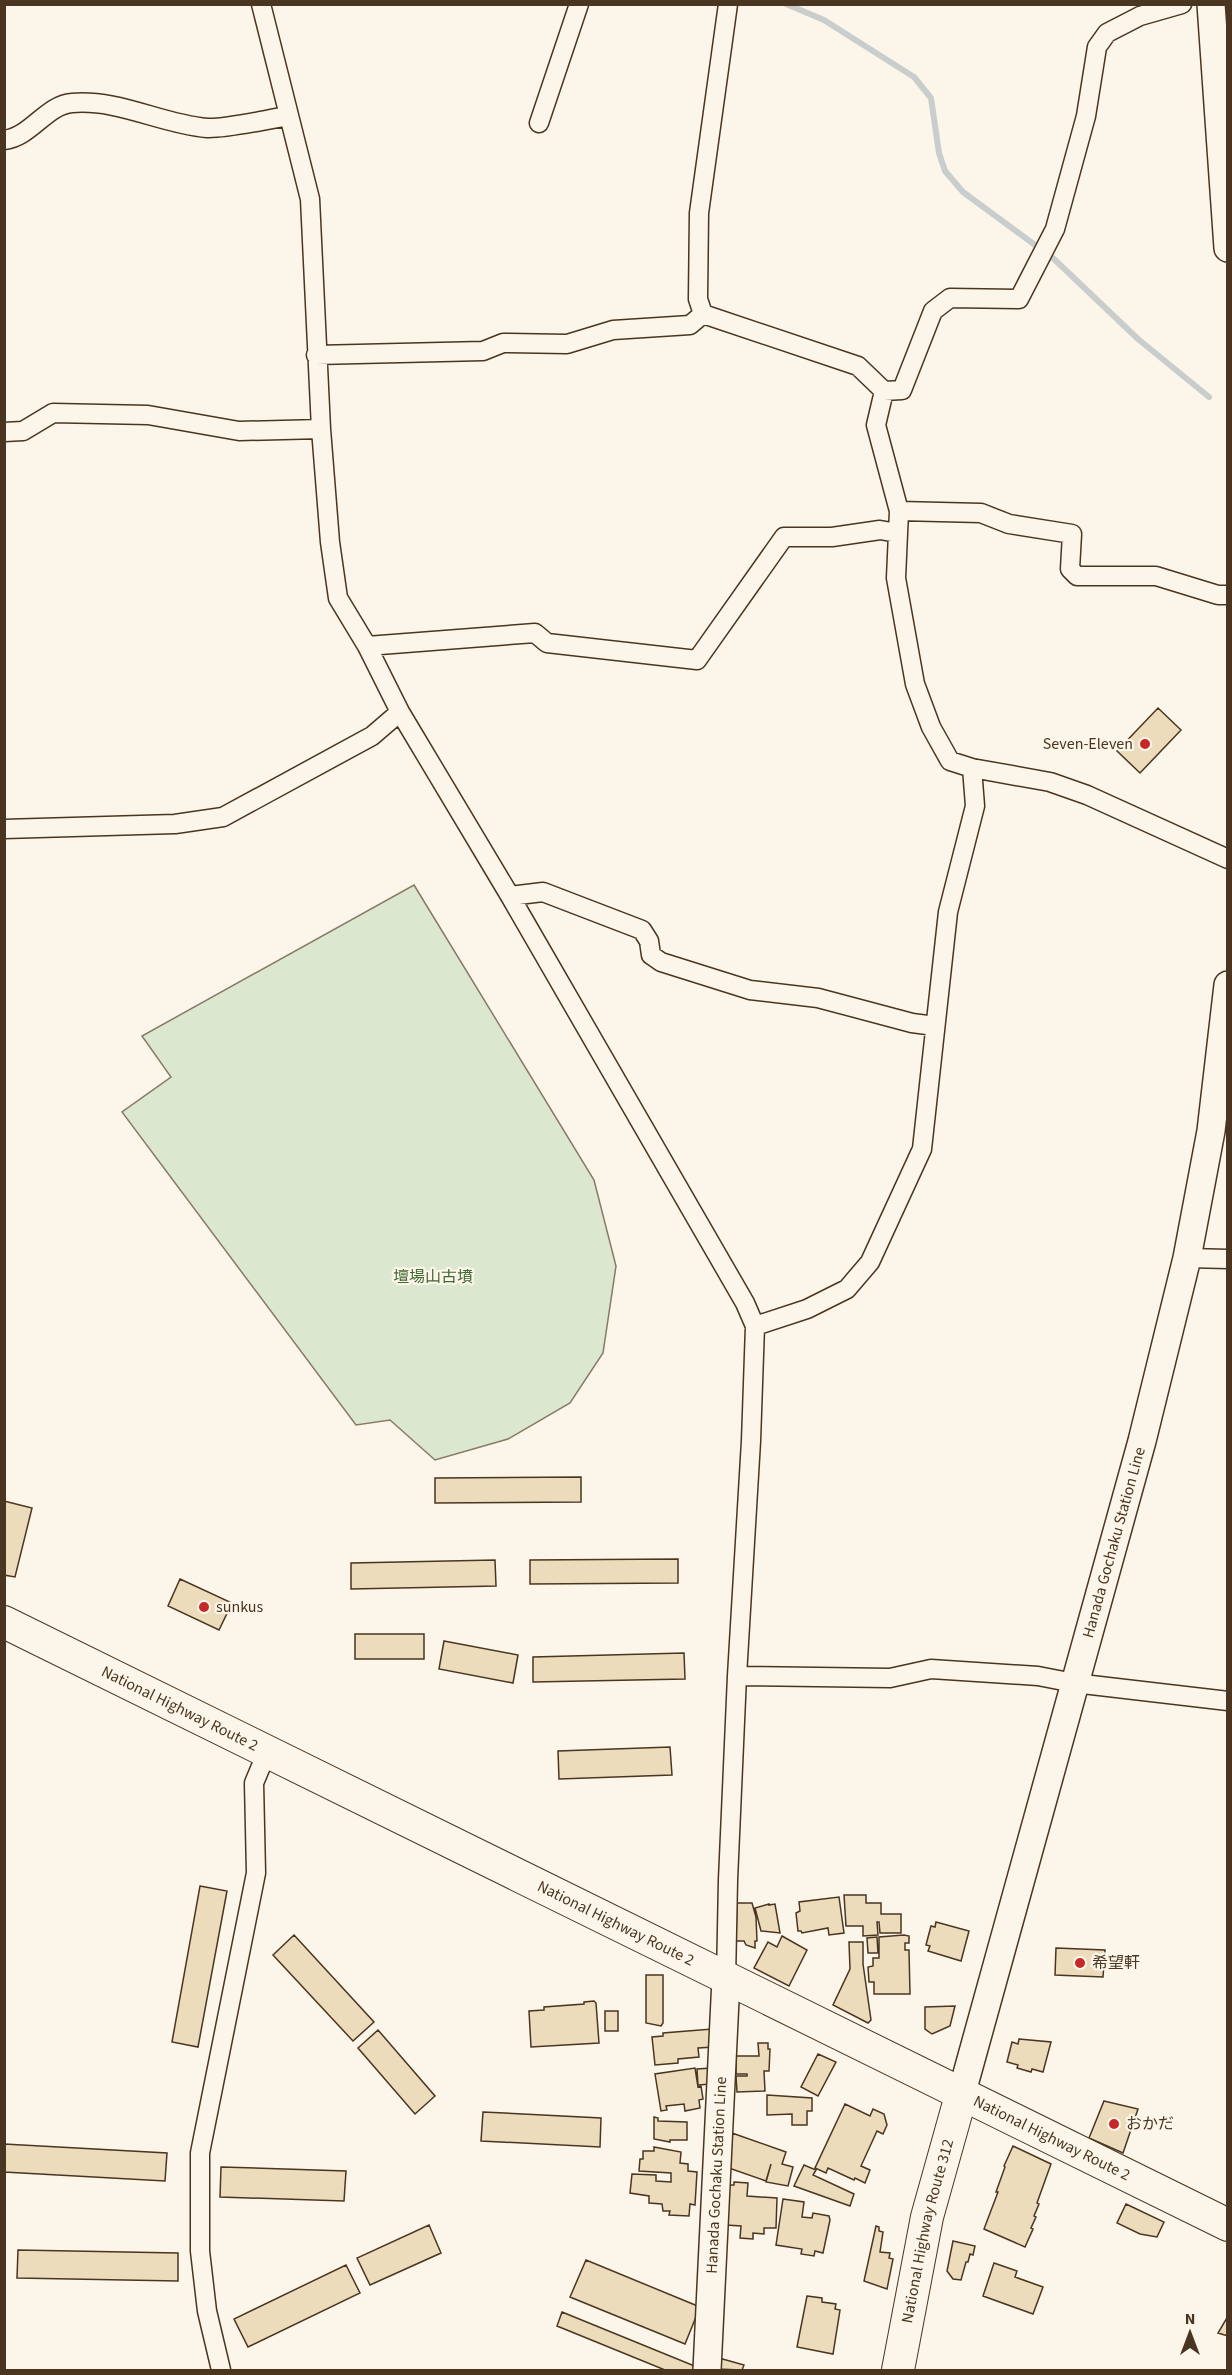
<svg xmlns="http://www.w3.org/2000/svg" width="1232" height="2375" font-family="'Source Sans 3','Noto Sans JP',sans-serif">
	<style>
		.green { fill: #dce7d0; stroke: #887966; stroke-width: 1.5 }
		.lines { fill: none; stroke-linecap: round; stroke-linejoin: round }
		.stream { stroke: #c9cecd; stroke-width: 6 }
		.building { fill: #ecdcbc; stroke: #4a3520; stroke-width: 1.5 }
		.minor-casing { stroke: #4a3520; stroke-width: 21 }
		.secondary-casing { stroke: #4a3520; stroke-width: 30 }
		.trunk-casing { stroke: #4a3520; stroke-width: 34 }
		.minor { stroke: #fbf6e9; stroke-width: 18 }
		.secondary { stroke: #fbf6e9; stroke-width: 27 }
		.trunk { stroke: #fbf6e9; stroke-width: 32 }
		.poi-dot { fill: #c62828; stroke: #fbf6e9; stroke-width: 2 }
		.labels { text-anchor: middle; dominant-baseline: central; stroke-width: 4.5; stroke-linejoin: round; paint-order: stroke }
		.poi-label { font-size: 16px; fill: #4a3520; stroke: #fbf6e9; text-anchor: start }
		.park-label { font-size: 16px; fill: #436837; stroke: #fbf6e9 }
		.street-label { font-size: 16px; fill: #4a3520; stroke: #fbf6e9 }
	</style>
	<rect width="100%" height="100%" fill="#fbf6e9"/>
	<path class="green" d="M414 885 594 1180 616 1266 603 1353 570 1403 508 1439 435 1460 390 1420 356 1425 122 1112 171 1077 142 1036Z"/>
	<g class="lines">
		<path class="stream" d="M786 4 824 20 914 77 931 98 939 153 945 171 963 192 1054 259 1138 339 1209 397"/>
	</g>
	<path class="building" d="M1158 708 1181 730 1140 773 1117 751Z
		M581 1477V1502L435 1503V1478Z
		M4 1501 32 1508 15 1577 4 1575Z
		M678 1559V1583L530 1584V1560Z
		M495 1560 496 1586 351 1589V1563Z
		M180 1579 232 1603 219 1630 168 1606Z
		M355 1634H424V1659H355Z
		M444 1641 518 1655 513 1683 439 1669Z
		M684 1653 685 1679 533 1682V1657Z
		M670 1747 672 1775 559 1779 558 1751Z
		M200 1886 227 1891 198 2047 172 2042Z
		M844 1895H866V1903H881V1914H901V1933H880L879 1922H877L878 1935 863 1936V1926H846Z
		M839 1897 844 1933 829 1935 828 1928 802 1933 801 1931H798L796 1913 800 1911 799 1902Z
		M737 1903H752L756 1917 757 1941H755V1948L746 1945 744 1941H736Z
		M769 1904V1905L775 1904 780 1933 761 1931 755 1908Z
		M936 1922 969 1931 961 1961 928 1951 930 1946 926 1945 931 1926 935 1927Z
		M294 1935 374 2022 353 2041 273 1955Z
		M904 1935 909 1936V1943H905V1950H909L910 1994H874V1982H869L868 1967 873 1966V1958H879V1937Z
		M782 1936 807 1950 789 1986 754 1968 768 1942 777 1947Z
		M877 1937 878 1953H868L867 1938Z
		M849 1942H863V1964L871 2020 868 2023 833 2005 850 1969Z
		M1056 1948 1105 1950 1103 1977 1055 1975Z
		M646 1975H663V2023L661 2026 646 2023Z
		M594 2001 596 2003 599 2043 531 2047 529 2011 544 2010V2007L584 2004V2002Z
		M955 2006 950 2026 932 2034 925 2029V2007Z
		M605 2011H618V2031H605Z
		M712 2029 714 2047 698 2048 699 2057 678 2059V2063L655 2065 652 2037 663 2036V2033Z
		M378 2030 435 2096 415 2114 358 2048Z
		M1019 2039 1051 2042 1043 2072 1032 2069 1031 2072 1017 2068 1018 2065 1007 2062 1012 2042 1018 2044Z
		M758 2043H768V2049H770L769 2071H764L765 2091 737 2092 736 2076H747V2074H736V2056H759Z
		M818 2054 836 2062 818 2096 801 2087Z
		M695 2068 698 2087 701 2086 703 2099 699 2100 700 2108 685 2111 684 2104 666 2106 667 2110 661 2111 655 2074Z
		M711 2068 712 2084 698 2085 697 2069Z
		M767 2095 812 2098V2111H807V2125H792V2114L767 2115Z
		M1104 2101 1138 2109 1123 2153 1089 2138Z
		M845 2104 870 2116 873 2109 884 2114 887 2125 883 2134 877 2131 861 2166 870 2170 865 2183 855 2178 854 2180 828 2168 826 2173 815 2168Z
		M483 2112 601 2118 600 2147 481 2141Z
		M654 2117 658 2118V2121L687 2122V2140H670V2142L654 2139Z
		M732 2133 786 2152 782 2164 793 2167 788 2186 766 2182 771 2164 766 2181 726 2167Z
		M4 2144 167 2153 165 2181 4 2172Z
		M1013 2146 1051 2164 1037 2203 1039 2204 1034 2216 1036 2217 1031 2228 1033 2229 1025 2247 984 2229 998 2192H996L1005 2167 1004 2166Z
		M654 2147 681 2152 680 2163 688 2164V2171L697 2172 695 2205 690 2204 689 2216 669 2215 670 2211H663L662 2204 649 2203V2196L630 2193 632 2174 656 2175V2181L671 2182V2173L639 2171 640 2159H643V2151H654Z
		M804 2165 816 2170 813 2175 854 2194 850 2206 794 2186Z
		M221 2167 346 2171 344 2201 220 2197Z
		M734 2182 748 2183 747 2196 777 2198 776 2228H764V2234L753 2233V2239L740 2238 741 2226 726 2225 728 2185H734Z
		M783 2199 804 2202 802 2217 812 2218 813 2213 829 2216 830 2220 823 2253 815 2251 814 2256 801 2254 802 2249 776 2245Z
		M1126 2204 1164 2222 1157 2237 1140 2234 1117 2223Z
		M429 2225 441 2253 370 2285 357 2258Z
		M876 2226 879 2227V2231L883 2232 880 2252 890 2253 889 2258 893 2259 887 2289 864 2281Z
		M953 2241 975 2246 973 2255 970 2254 968 2262H966L961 2280 953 2279 947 2271Z
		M18 2250 178 2253V2281L17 2278Z
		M586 2260 700 2307 685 2344 570 2297Z
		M994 2263 1017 2271 1015 2277 1043 2287 1033 2314 983 2296Z
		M346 2265 360 2293 248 2347 234 2319Z
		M807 2296 822 2298V2302L836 2304 835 2309 840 2310 833 2354 797 2347Z
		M562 2312 697 2367V2370H665L557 2326Z
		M1228 2316V2336L1218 2333Z
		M719 2358 744 2365 742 2370 716 2369Z"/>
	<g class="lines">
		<g class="minor-casing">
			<path id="minor" d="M261 4 310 199 321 429 330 542 338 598 367 646 400 712 510 896 745 1303 755 1326 751 1441 737 1676 728 1880 726 1979
				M539 123 579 4
				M4 140C31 137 46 105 72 103 119 99 161 124 207 128 227 129 268 119 289 116
				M703 314 858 366 884 391 902 390 933 311 950 298 1019 299 1055 229 1086 116 1097 47 1107 33 1140 16 1182 4
				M703 314 698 299 699 213 728 4
				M316 355 483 351 503 343 567 344 613 330 690 325 703 314
				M884 391 876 425 899 511 896 578 915 684 931 727 950 761 972 768 1050 782 1087 795 1228 859
				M4 432 23 431 53 413 148 415 239 431 321 429
				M899 511 981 513 1009 524 1072 534 1070 569 1077 576H1156L1218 595H1228
				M367 646 535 633 547 643 697 660 784 537H832L880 530 897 533
				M4 829 175 824 223 817 372 736 400 712
				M510 896 543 892 642 930 649 941 651 955 661 962 750 990 818 998 912 1023 935 1026
				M1187 1258 1228 1259
				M755 1326 807 1309 847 1289 870 1262 922 1149 948 912 975 806 972 768
				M737 1676 890 1678 931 1669 1038 1676 1074 1683 1228 1701
				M221 2370 207 2311 200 2251V2153L256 1873 254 1783 267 1752"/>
		</g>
		<g class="secondary-casing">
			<g id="secondary">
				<path d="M1211 4 1228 248"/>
				<path id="s1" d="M962 2092 1142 1441 1187 1258 1211 1131 1228 985"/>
				<path id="s2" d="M707 2370 726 1979"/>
			</g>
		</g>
		<g class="trunk-casing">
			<g id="trunk">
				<path id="s3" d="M4 1622 1228 2225"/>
				<path id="s4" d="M898 2370 927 2217 962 2092"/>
			</g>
		</g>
		<use href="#minor" class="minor"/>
		<use href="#secondary" class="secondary"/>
		<use href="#trunk" class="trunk"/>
	</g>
	<g class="poi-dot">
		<circle cx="1145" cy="744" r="6"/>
		<circle cx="204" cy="1607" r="6"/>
		<circle cx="1080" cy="1963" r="6"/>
		<circle cx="1114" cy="2124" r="6"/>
	</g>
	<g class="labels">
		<g class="poi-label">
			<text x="1133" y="744" text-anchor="end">Seven-Eleven</text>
			<text x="216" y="1607">sunkus</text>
			<text x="1092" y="1963">希望軒</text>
			<text x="1126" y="2124">おかだ</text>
		</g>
		<g class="park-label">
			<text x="433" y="1277">壇場山古墳</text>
		</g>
		<g class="street-label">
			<text stroke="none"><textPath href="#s1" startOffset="570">Hanada Gochaku Station Line</textPath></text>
			<text stroke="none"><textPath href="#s3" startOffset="196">National Highway Route 2</textPath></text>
			<text stroke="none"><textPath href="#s3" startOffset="682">National Highway Route 2</textPath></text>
			<text stroke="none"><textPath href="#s3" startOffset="1168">National Highway Route 2</textPath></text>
			<text stroke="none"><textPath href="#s2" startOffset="195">Hanada Gochaku Station Line</textPath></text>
			<text stroke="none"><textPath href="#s4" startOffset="142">National Highway Route 312</textPath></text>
		</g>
	</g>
	<rect width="1232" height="2375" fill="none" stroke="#4a3520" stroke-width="12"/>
	<g transform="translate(1190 2333)" stroke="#fbf6e9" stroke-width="4.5" paint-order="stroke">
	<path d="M0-4.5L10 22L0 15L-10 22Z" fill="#4a3520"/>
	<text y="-9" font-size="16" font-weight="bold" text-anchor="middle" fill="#4a3520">N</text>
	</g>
</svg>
